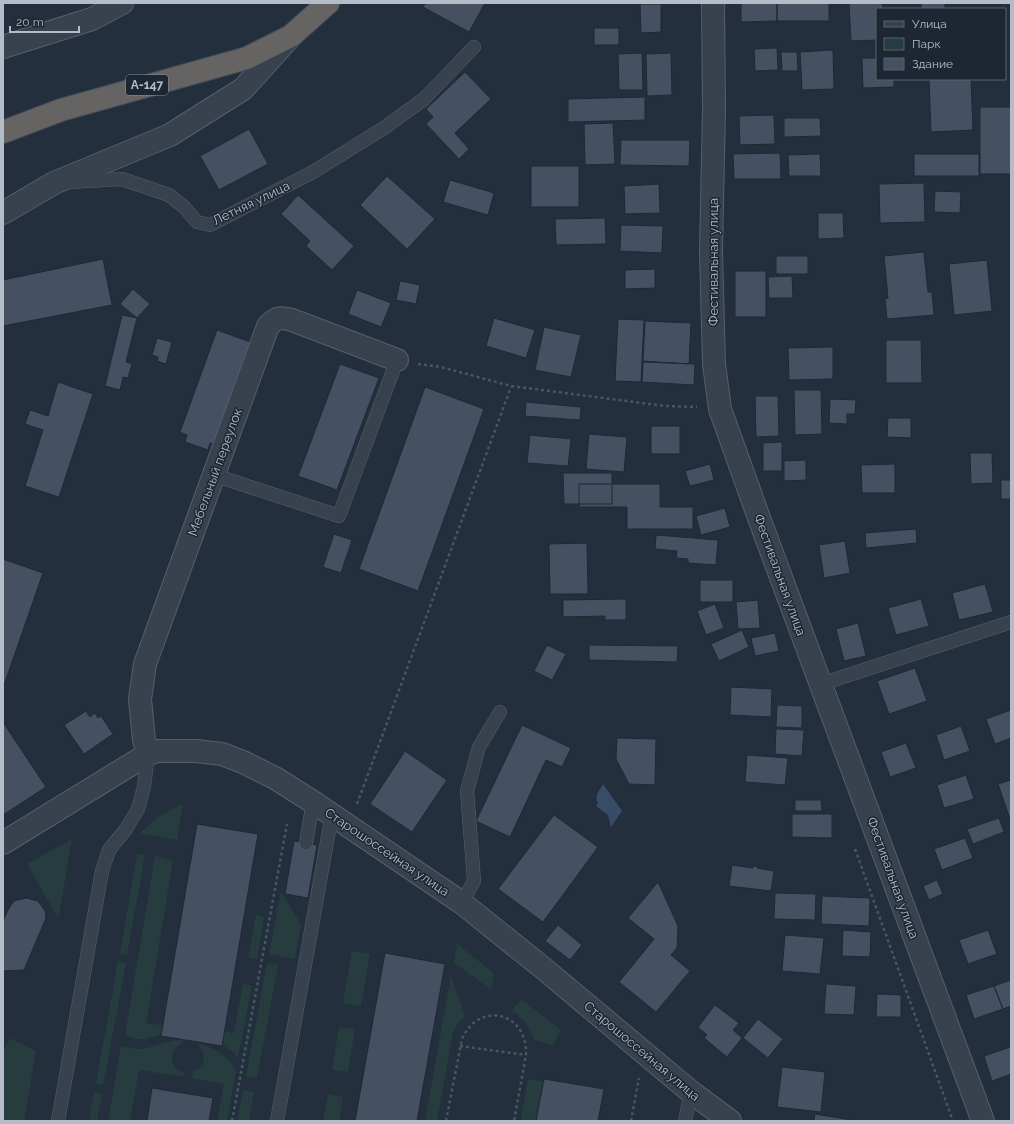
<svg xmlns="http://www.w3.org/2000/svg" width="1014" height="1124" font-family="Raleway,sans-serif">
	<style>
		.green { fill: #263c3f }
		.water { fill: #394c67 }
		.building { fill: #455162; stroke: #1f2835 }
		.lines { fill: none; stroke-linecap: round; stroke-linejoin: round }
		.service-casing { stroke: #565f6c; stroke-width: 14 }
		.minor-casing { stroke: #565f6c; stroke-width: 24 }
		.tertiary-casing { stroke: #565f6c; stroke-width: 24 }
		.trunk-casing { stroke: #434c59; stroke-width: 24 }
		.path { stroke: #44595c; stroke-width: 2.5; stroke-dasharray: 3 3; stroke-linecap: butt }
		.service { stroke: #38414e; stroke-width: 13 }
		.minor { stroke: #38414e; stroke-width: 22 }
		.tertiary { stroke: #38414e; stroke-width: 22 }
		.trunk { stroke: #656462; stroke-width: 22 }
		.labels { text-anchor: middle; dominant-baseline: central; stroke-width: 3; stroke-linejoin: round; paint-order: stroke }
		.shield { fill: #1d2633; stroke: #878f9c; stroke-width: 1 }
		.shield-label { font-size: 12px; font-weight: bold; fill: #b4bcc9 }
		.street-label { font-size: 13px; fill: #b4bcc9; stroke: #1d2633 }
	</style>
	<rect width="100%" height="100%" fill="#242f3e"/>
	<path class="green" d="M183 804 177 840 140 834C155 817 163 813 183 804Z
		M72 839 59 916H57L27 864Z
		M137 854 145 855 127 955 120 953Z
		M155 856 173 860 146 1023 189 1029C180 1030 171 1031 163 1034 145 1038 143 1043 125 1035Z
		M281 892 301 924 295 959 269 954Z
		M256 915 264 917 257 959 248 958Z
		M457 944 494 973 491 989 454 963Z
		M352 951 370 954 361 1006 343 1003Z
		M118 961 126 963 103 1085 96 1084Z
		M267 963 278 965 257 1078 246 1076Z
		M451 976 465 1016 458 1023 453 1032 437 1121H425Z
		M243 984 252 986 238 1058 231 1050 213 1040 222 1031 234 1033Z
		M521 999 561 1030 553 1045 534 1040C529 1025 525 1020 512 1011Z
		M339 1027 355 1029 348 1072 332 1070Z
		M10 1038 36 1051 24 1121H3V1053Z
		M174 1040 186 1041C169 1046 166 1070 185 1072L184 1077 139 1070 130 1121H108L121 1046 136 1049H143Z
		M196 1043C213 1048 228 1054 236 1071L227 1121H217L224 1084 192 1078 193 1072C206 1066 208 1053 196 1043Z
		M528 1079 543 1082 535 1121H521Z
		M243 1090 254 1092 249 1121H237Z
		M94 1092 102 1094 97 1121H89Z
		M328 1094 343 1097 339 1121H323Z"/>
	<path class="water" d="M603 784 622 811 611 827 608 815 596 806 598 803C594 796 599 791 603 784Z"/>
	<path class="building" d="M426 3H485L469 32 423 7Z
		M741 3H777V21L741 22Z
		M777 3H829V21H777Z
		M849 3H882L883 9H877V40L851 41Z
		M921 3H945V9H921Z
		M640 4H661V32L641 33Z
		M594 28H619V45H594Z
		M777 48 778 70 755 71 754 49Z
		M833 50 834 89 802 90 800 52Z
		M781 52H797L798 71H782Z
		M642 53 643 90H619L618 54Z
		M671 53 672 95 647 96 646 54Z
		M862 58H877V79H894V87L863 88Z
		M465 72 491 99 455 133 469 149 459 159 426 124 433 117 426 109Z
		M929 79H971L973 130 931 132Z
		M645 97V120L568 122V99Z
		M980 107H1011V174H980Z
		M774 115 775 144 740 145 739 116Z
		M784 118H820L821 136 784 137Z
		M613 123 615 164 585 165 584 124Z
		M249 129 268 164 219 190 200 156Z
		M621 140H690L689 166 620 165Z
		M780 153 781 179H734L733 154Z
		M820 154 821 176H789L788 155Z
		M914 154H979V176H914Z
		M531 166H579V207H531Z
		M387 176 435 219 407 249 360 205Z
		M450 180 494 193 488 215 443 202Z
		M924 183 925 222 880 223 879 184Z
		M659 184 660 213 625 214 624 186Z
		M935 191 961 192 960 213 934 212Z
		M298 195 354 246 332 270 306 246 310 241 281 214Z
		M818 213H843L844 238 818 239Z
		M605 218 606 244 556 245 555 219Z
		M621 225 663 226 662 253 620 251Z
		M924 252 928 292H932L934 315 887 319 885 299 888 298 884 256Z
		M776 256H808V274H776Z
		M103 259 112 305 3 326V280Z
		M987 260 992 311 954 315 949 264Z
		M655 269V288L625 289V270Z
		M735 271H766V317H735Z
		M792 276 793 298H769L768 277Z
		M400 281 420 285 416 304 396 300Z
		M133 289 150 304 137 318 120 304Z
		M357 290 391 303 381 327 348 314Z
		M122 315 137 318 126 362 132 364 128 378 123 377 120 390 105 386Z
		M494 318 535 330 526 358 486 346Z
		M618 319 644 320 641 382 615 381Z
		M645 321 691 323 689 364 643 361Z
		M544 327 581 335 571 377 535 370Z
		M217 330 253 343 217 445 210 443 208 450 185 442 187 435 180 432Z
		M157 338 172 342 166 364 157 361 158 357 152 355Z
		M886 340H921L922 383H886Z
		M833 347V379L789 380 788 348Z
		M643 362 695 364 694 385 642 382Z
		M340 364 379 378 337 490 298 476Z
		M58 382 93 394 59 497 25 486 43 430 25 424 30 410 48 416Z
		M425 387 484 409 418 591 359 569Z
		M794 390H821L822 434 795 435Z
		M755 396H778L779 436 756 437Z
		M830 399 856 400 855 414H847V424L829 423Z
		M526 402 581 407 580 420 525 416Z
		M888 418H911V438L887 437Z
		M651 426H680V454H651Z
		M589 434 627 437 624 472 586 469Z
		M530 435 571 439 568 466 527 463Z
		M782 442V471H763V443Z
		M970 453H992L993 483 971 484Z
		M806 460V480L784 481V461Z
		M710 464 714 480 690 486 685 471Z
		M895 464V493H862L861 465Z
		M563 473H612V504H564Z
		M1001 480H1011V499H1001Z
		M579 484H660V507H693V529H627V507H579Z
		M725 508 730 527 701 535 696 516Z
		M916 529 917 543 866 548 865 533Z
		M334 534 352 540 341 573 323 567Z
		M656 535 718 540 716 565 688 563V559L676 558 677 551 655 549Z
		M845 541 850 573 824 578 819 545Z
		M587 543 588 594H550L549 544Z
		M3 559 43 573 3 688Z
		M700 580H733V602H700Z
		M985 584 993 612 959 620 952 593Z
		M626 599V620H605V616L563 617V600Z
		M921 599 929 626 896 635 888 608Z
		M758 600 760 628 738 629 736 602Z
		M715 604 724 628 706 635 697 611Z
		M858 623 866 656 844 661 836 629Z
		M742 630 749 647 719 661 711 644Z
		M775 633 779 651 755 656 751 638Z
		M547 645 566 654 552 680 534 671Z
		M589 645 678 646 677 662 589 660Z
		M915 668 927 701 889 714 877 681Z
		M731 687 772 689 771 717 730 715Z
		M777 705 802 706V728L776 727Z
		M1011 710V738L995 744 986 719Z
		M86 711 90 717 95 713 98 718 101 716 113 734 84 754 64 725Z
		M3 722 46 787 3 815Z
		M522 725 571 748 562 767 546 760 510 837 476 821Z
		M961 726 970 751 944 760 936 735Z
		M776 729 804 730 802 756 775 754Z
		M617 738 656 739 655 785 629 784 616 759Z
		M906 743 916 768 890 777 881 752Z
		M405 751 447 780 412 832 370 804Z
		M747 755 788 758 785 785 745 782Z
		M966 775 974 799 944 808 937 785Z
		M1011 780V822L998 784Z
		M795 800H821L822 811H795Z
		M792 814H832V838L792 837Z
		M554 815 598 847 543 922 498 889Z
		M999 818 1004 832 973 844 967 829Z
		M197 824 258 834 222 1046 161 1036Z
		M965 838 973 858 942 870 934 849Z
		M294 841 317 845 308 898 285 894Z
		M732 865 753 868V866H757V868L774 871 771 891 729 886Z
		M937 880 943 894 929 900 923 886Z
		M658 882 678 926 677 948 671 955 690 971 656 1012 619 982 654 939 628 918Z
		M775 893 816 894 815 920 774 919Z
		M822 896 870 898 869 926 821 924Z
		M26 898 38 901 45 911 46 918 24 970 3 971V921L9 908 14 901Z
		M558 925 582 945 570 960 545 941Z
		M843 930 871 932 870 957 842 956Z
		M988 930 997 954 968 964 959 940Z
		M785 935 824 938 820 974 782 971Z
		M385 953 445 964 417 1121H355Z
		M1011 980V1006L1003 1009 994 986Z
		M826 984 856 986 854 1015 824 1014Z
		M994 986 1003 1009 974 1019 966 995Z
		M877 994 901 995V1017H876Z
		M715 1005 739 1023 733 1030 742 1038 727 1057 704 1038 707 1035 698 1027Z
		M758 1019 783 1039 768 1058 743 1038Z
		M1011 1047V1074L992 1081 984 1056Z
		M782 1067 825 1072 821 1112 777 1107Z
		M544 1079 604 1089 598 1121H536Z
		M152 1088 213 1098 209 1121H147Z
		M815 1114 858 1121H814Z"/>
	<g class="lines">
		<g class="service-casing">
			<path id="service" d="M70 182 122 179 169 195 184 207 197 222 210 225 313 172 384 128 424 99 474 47
				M214 475 339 516 397 360
				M821 684 1011 622
				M306 843 313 802
				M462 903 474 881 467 791 479 747 500 712
				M58 1121 102 871 109 850 126 829 138 809 144 787 148 754
				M277 1121 332 814
				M685 1121 691 1092"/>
		</g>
		<g class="minor-casing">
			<path id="minor" d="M713 3 714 109 711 251 714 364 720 409 759 518 983 1121
				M3 47 92 19 122 3
				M148 754 144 740 140 699 145 664 268 326C277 317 280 317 292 320L397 360"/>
		</g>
		<g class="tertiary-casing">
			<path id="tertiary" d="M3 213 54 183 170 135 243 89 291 36
				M3 843 148 754 158 751H196L222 754 243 762 275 778 313 802 462 903 543 968 691 1092 730 1121"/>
		</g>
		<g class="trunk-casing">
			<path id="trunk" d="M3 132 61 110 247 58 291 36 328 3"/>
		</g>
		<path class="path" d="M418 364 441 367 511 386 665 406 697 407
			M357 804 511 387
			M855 849 953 1121
			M460 1046 526 1055
			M232 1121 287 824
			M446 1121 462 1039C479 1000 528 1012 526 1055L514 1121
			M631 1121 639 1078"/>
		<use href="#service" class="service"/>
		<use href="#minor" class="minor"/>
		<use href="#tertiary" class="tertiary"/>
		<use href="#trunk" class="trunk"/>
	</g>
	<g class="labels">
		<rect class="shield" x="126" y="75" width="42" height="20" rx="3"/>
		<g class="shield-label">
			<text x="147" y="85">А-147</text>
		</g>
		<g class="street-label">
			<text transform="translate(251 203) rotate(-26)">Летняя улица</text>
			<text transform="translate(713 262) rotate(-90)">Фестивальная улица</text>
			<text transform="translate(215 472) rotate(-70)">Мебельный переулок</text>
			<text transform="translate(780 575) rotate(70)">Фестивальная улица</text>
			<text transform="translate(387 852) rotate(34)">Старошоссейная улица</text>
			<text transform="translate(893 878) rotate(70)">Фестивальная улица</text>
			<text transform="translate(642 1051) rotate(40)">Старошоссейная улица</text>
		</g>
	</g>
	<rect width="1014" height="1124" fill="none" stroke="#b4bcc9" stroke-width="8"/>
	<rect x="876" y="8" width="130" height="72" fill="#1d2633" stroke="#59626f"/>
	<rect x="884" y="21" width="20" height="6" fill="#38414e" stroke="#59626f"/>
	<text x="912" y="28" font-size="12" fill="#b4bcc9">Улица</text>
	<rect x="884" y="38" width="20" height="12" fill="#263c3f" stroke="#59626f"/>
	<text x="912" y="48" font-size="12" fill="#b4bcc9">Парк</text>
	<rect x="884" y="58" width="20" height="12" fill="#455162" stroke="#59626f"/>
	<text x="912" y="68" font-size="12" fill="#b4bcc9">Здание</text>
	<path d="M10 26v6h69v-6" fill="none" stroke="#b4bcc9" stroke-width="2"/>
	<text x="16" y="26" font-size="12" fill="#b4bcc9" stroke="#1d2633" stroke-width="3" paint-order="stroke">20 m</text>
</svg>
